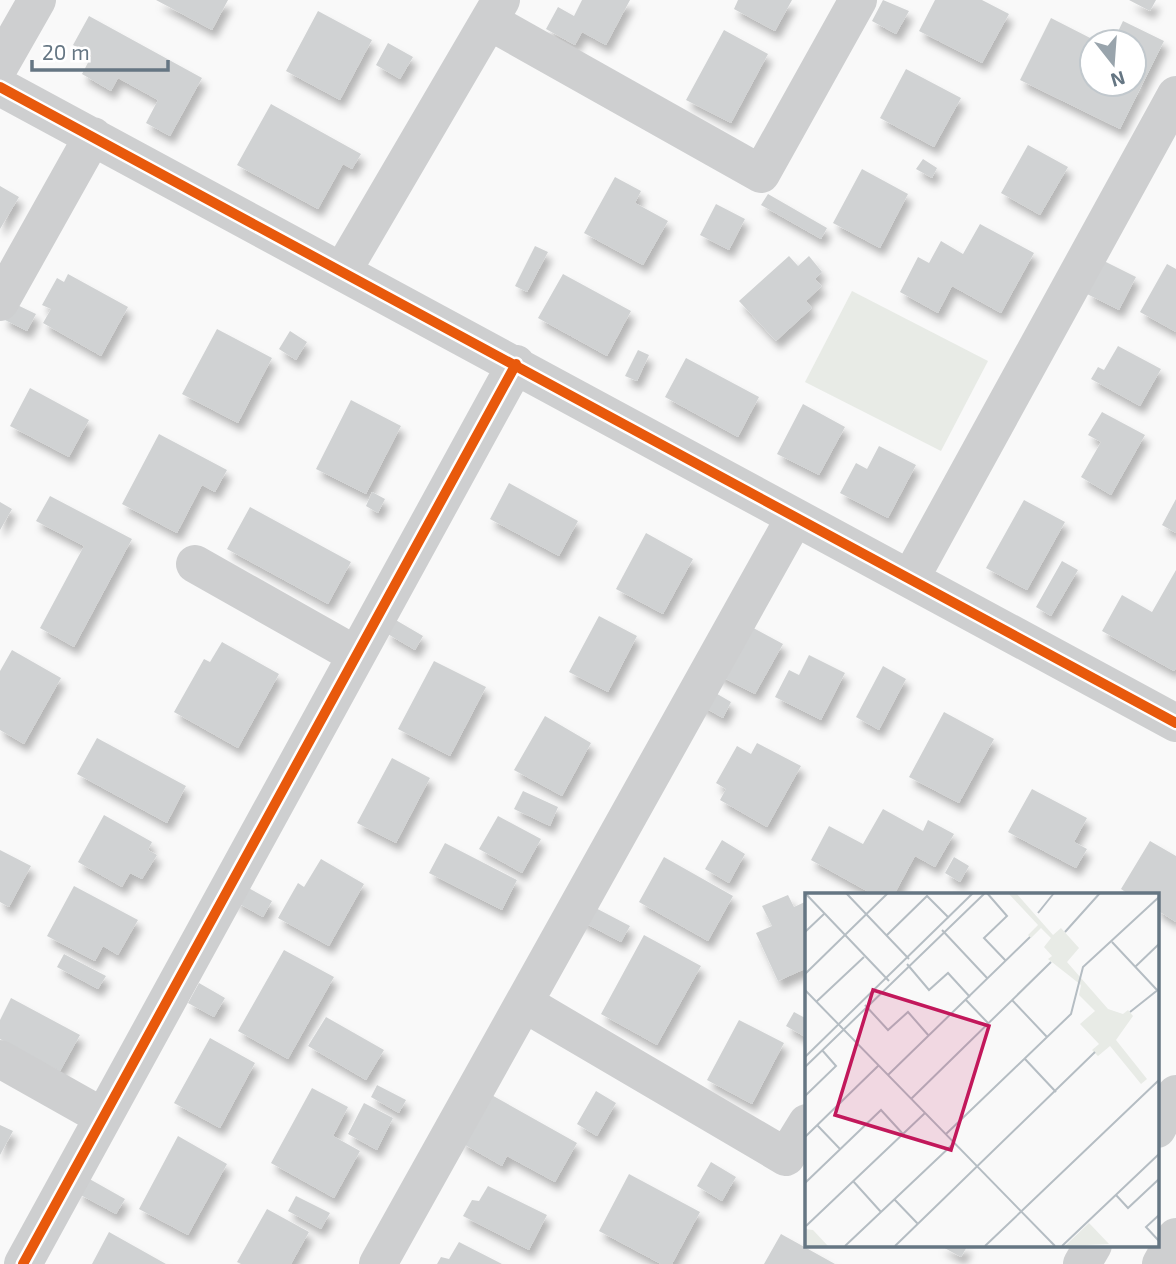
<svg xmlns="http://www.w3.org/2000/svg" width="1176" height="1264" font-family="'Exo 2',sans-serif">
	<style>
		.green { fill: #e8ebe6 }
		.building { fill: #d0d2d3; filter: url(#shadow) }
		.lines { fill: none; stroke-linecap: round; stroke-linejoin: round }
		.minor { stroke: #cecfd0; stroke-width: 38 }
		.cycleway-casing { stroke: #fff; stroke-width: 15 }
		.cycleway { stroke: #e8590c; stroke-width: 10 }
		.inset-road { fill: none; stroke: #b5bdc3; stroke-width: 2 }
		.view { fill: #c2185b; fill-opacity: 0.15; stroke: #c2185b; stroke-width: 3.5 }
		.inset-edge { fill: none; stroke: #657683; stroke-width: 3.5 }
	</style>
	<defs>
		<filter id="shadow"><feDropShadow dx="4.5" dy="8" stdDeviation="3.5" flood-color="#0004"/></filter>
	</defs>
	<rect width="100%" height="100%" fill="#f9f9f9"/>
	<path class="green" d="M852 291 988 361 941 451 805 382Z"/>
	<path class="building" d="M156 0H228L212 30Z
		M582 0H630L606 45 582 32 575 45 546 29 558 7 574 16Z
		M738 0H792L775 31 734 9Z
		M883 0 909 11 896 34 872 21Z
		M935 0H982L1009 14 982 63 919 31Z
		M1129 0H1156L1150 11Z
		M318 11 372 40 340 100 286 71Z
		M89 16 202 78 170 136 146 123 158 100 118 78 111 91 82 74 92 55 73 45Z
		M1051 18 1098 42H1092V84H1134V42H1113L1123 21 1164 41 1120 129 1020 80Z
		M724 30 768 54 731 123 686 100Z
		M388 43 413 57 400 79 376 65Z
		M906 69 961 98 934 147 880 118Z
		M271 104 361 154 352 169 343 164 318 209 237 165Z
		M1028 145 1068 167 1040 215 1001 193Z
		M923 159 937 168 932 178 916 169Z
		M862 169 908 194 880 248 833 223Z
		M615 177 641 191 635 203 668 221 643 265 584 233Z
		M0 186 19 197 0 229Z
		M768 194 827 228 821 239 761 205Z
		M716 204 745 219 729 250 700 235Z
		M980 224 1034 253 1001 313 952 286 938 313 900 292 918 257 929 263 941 241 963 254Z
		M535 246 548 252 527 292 515 286Z
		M789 256 798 266 809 256 822 272 815 279 822 286 806 301 812 308 776 341 739 301Z
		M1104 261 1136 277 1119 310 1087 294Z
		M1167 264 1176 269V332L1140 312Z
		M68 274 128 307 101 356 43 323 51 309 42 305 57 278 64 282Z
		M563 274 631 311 607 356 538 318Z
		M11 302 36 314 27 331 3 319Z
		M217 329 272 358 238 423 182 394Z
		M290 331 307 342 296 360 279 349Z
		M1118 346 1161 369 1140 406 1091 379 1098 367 1104 370Z
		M638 350 649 355 637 381 625 376Z
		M686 358 759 397 738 437 665 397Z
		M30 388 89 420 69 457 10 426Z
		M351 400 401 426 366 494 316 469Z
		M803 404 845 427 819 475 777 454Z
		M1102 412 1145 435 1111 495 1081 477 1101 442 1088 435Z
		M159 434 227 470 215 492 202 485 177 533 122 504Z
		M879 446 916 465 888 518 840 493 856 463 867 469Z
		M509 483 578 521 559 556 490 519Z
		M372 492 385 499 378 513 366 506Z
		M50 496 132 539 74 647 40 628 84 546 36 521Z
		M1176 499V533L1162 525Z
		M1024 500 1065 522 1027 590 986 568Z
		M0 502 12 509 0 530Z
		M250 507 351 562 328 604 227 549Z
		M646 533 693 559 663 614 616 589Z
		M1062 561 1078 570 1051 616 1036 607Z
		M1176 570V668L1174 671 1102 631 1122 595 1152 612Z
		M599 616 637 636 608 692 569 672Z
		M394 619 423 636 415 650 386 633Z
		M744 623 783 644 755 694 716 674Z
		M222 642 279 674 238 748 174 712 204 659 210 662Z
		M12 650 61 678 24 744 0 730V671Z
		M809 655 845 673 821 720 775 697 789 670 799 675Z
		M434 661 486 687 450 756 398 729Z
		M883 666 906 679 879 730 856 717Z
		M707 688 731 702 723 718 698 704Z
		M944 712 994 739 959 803 909 777Z
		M545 716 591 743 562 796 514 770Z
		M97 738 186 786 167 823 77 774Z
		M757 743 801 766 767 827 720 800 726 789 716 783 737 746 751 754Z
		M392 758 430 778 396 843 357 823Z
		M1032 789 1087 818 1074 842 1087 849 1076 868 1008 832Z
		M523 791 558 807 550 826 514 809Z
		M883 809 923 831 928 820 954 834 935 867 915 856 894 895H874L811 860 829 826 863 844Z
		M104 815 152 842 148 850 157 855 142 879 130 873 122 887 78 862Z
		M498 816 541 839 522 873 479 849Z
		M722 840 745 854 729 883 705 869Z
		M1150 841 1176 856V922L1157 910V895H1130L1121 889Z
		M445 843 517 880 502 910 429 873Z
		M0 850 31 866 9 907 0 902Z
		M664 857 733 896 708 941 639 902Z
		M954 857 969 866 960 882 945 873Z
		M321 859 364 884 329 946 278 918 298 883 304 887Z
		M243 885 272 901 263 917 234 901Z
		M74 886 138 920 118 955 103 946 95 961 47 936Z
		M788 895 794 907 807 901V968L778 981 756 933 772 926 762 906Z
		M588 904 630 926 621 942 579 920Z
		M644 935 701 966 657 1045 601 1014Z
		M284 950 334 977 288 1059 238 1031Z
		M64 954 106 976 98 989 57 967Z
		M199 983 225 998 214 1017 188 1003Z
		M11 998 80 1035 60 1071 0 1039V1020Z
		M794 1012 807 1019V1038L786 1026Z
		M326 1017 384 1050 366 1080 308 1046Z
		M739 1020 784 1043 752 1104 707 1080Z
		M210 1038 255 1063 220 1128 174 1103Z
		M377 1085 406 1100 399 1113 371 1097Z
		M312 1088 348 1107 333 1136 360 1151 334 1198 271 1163Z
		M596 1091 616 1103 597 1136 577 1124Z
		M488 1093 577 1143 555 1182 507 1156 502 1166 460 1142Z
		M364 1103 393 1118 377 1150 348 1134Z
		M0 1125 13 1131 0 1155Z
		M178 1136 227 1164 188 1235 139 1209Z
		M711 1162 736 1177 722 1201 697 1186Z
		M629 1174 700 1212 672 1264H661L599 1231Z
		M86 1177 125 1199 116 1214 77 1193Z
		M488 1186 547 1215 529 1250 463 1216 472 1200 479 1201Z
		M296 1196 330 1213 321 1229 288 1211Z
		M267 1209 309 1232 291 1264H241L237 1262Z
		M109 1232 166 1264H92Z
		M781 1234 835 1264H764Z
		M459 1242 502 1264H437L441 1257 449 1259Z
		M939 1245H968L961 1257Z"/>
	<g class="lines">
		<path class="minor" d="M489 21 761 174 858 0
			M0 65 37 0
			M0 87 1176 723
			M343 270 501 0
			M0 302 93 136
			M195 564 356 655
			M910 579 1176 95
			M524 1003 786 1157 807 1123
			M0 1059 103 1117
			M1157 1129 1176 1094
			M23 1264 516 364
			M378 1264 795 517
			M1082 1264 1093 1245
			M1161 1264 1176 1237"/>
		<g class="cycleway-casing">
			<path id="cycleway" d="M0 87 1176 723
				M23 1264 516 364"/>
		</g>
		<use href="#cycleway" class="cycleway"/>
	</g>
	<g transform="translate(805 893)">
		<rect width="354" height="354" fill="#f9f9f9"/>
		<path d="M284 330 304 351 260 353Z" fill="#e8ebe6"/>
		<path d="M203 0H211L248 42 256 35 274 55 262 69 303 116 318 121 323 117 328 123 311 147 342 186 336 191 305 153 293 163 287 157 294 151 275 131 290 118 274 102 276 92 243 66 247 63 239 54 246 45 236 35 226 45 223 42 233 32ZM0 336 8 337 23 353H0Z" fill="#e8ebe6"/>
		<path class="inset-road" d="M0 0 84 88M41 0 104 66M182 0 202 23 179 45 201 68M233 20 249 0M137 37 183 86M0 39 19 21M260 39 295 0M82 42 122 3 144 25M307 49 352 97M102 71 124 97 143 80 165 104M330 74 354 51M0 81 83 0M0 97 250 353M161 107 183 130M207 107 242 144M11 109 59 64M60 112 83 137 103 119 124 143M325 119 354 96M0 164 168 0M220 166 251 199M0 174 180 0M83 182 225 44M0 203 31 173 17 157M106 206 246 69M12 232 35 256M141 241 266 121 278 74 354 4M0 244 73 173M48 288 76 319M0 290 76 217 98 241M311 302 323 315 354 286M89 306 113 331M354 322 341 334 354 348M1 333 120 220M40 353 149 250M90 353 290 159M180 353 354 187M257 353 354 261"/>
		<path class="view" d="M68 97 184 133 146 257 30 222Z"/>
		<rect width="354" height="354" class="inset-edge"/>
	</g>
	<g transform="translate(1113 63) rotate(163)"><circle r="33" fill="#ffffff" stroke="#c1c8cd" stroke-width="2"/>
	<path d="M0-5L12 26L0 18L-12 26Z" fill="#99a4ac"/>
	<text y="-10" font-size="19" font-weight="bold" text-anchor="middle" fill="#657683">N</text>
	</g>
	<path d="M32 60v10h136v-10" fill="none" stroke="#657683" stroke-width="3.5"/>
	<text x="42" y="60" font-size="21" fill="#657683" stroke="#ffffff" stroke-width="5" paint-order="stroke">20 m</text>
</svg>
